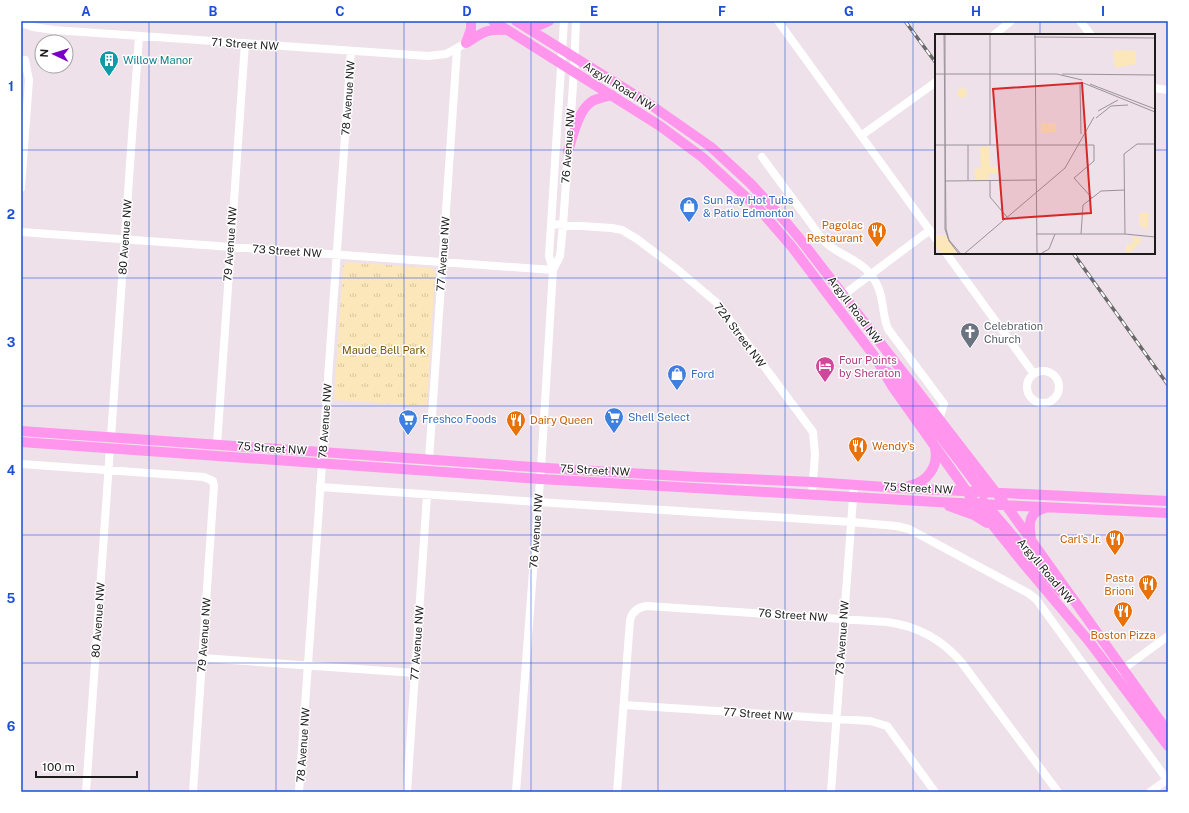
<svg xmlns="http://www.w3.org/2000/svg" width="1189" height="813" font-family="'Public Sans',sans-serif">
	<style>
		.park { fill: url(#park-tufts) }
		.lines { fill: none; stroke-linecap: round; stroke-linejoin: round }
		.minor { stroke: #fff; stroke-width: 8 }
		.major { stroke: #ff95ec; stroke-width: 10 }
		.rail-casing { stroke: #6a6a6a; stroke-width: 3.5 }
		.rail { stroke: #fff; stroke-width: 2; stroke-dasharray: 6; stroke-linecap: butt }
		.grid { fill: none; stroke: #1d4ed8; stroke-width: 1; stroke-opacity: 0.55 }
		.labels { text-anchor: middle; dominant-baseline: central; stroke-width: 3; stroke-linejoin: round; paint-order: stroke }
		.street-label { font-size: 11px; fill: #1c1c1c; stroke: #fff }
		.culture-label { font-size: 11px; fill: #0d838f; stroke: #fff; text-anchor: start }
		.shop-label { font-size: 11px; fill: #366cbe; stroke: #fff; text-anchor: start }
		.food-label { font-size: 11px; fill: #c56008; stroke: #fff; text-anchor: end }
		.worship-label { font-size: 11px; fill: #5b616d; stroke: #fff; text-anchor: start }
		.park-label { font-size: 11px; fill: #7c5807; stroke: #fff }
		.hotel-label { font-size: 11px; fill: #b23c85; stroke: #fff; text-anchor: start }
		.inset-road { fill: none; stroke: #9a9298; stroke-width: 1 }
		.view { fill: #d62828; fill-opacity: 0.15; stroke: #d62828; stroke-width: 2 }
		.inset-edge { fill: none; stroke: #1c1c1c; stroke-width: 2 }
		.neatline { fill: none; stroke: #1d4ed8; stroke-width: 1.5 }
		.grid-label { font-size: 13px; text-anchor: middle; font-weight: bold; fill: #1d4ed8 }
	</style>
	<defs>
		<pattern id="park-tufts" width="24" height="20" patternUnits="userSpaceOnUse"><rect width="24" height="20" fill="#fbe7ba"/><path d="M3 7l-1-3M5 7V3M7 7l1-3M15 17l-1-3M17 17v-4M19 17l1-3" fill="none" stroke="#d7c69f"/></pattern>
	</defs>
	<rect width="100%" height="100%" fill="#eee1ea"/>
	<path class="park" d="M347 262 431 268 435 271 427 406 334 400 343 266Z"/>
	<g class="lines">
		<path class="minor" d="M778 21 936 239
			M1080 21 1091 35
			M21 23 33 27 54 30 428 56 446 54 466 43
			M994 35 1011 21
			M1154 88 1168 90
			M862 135 936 82
			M762 157 823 240C841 259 866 258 878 287 884 300 882 315 888 329L944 404 939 419
			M21 188 29 80 25 60
			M551 224 612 228 622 230 637 239 678 270 717 303 813 432 815 454 812 494
			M21 232 553 270
			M946 253 1034 374
			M553 270 549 256 564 21
			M834 302 930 230
			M1027 387a16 16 0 1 1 32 0a16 16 0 1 1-32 0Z
			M111 437 139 36
			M217 445 245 43
			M429 460 457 49
			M21 464 204 477 213 481 214 486 193 792
			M320 487 538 502 851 522 896 526 909 529 1028 593 1036 599 1168 781
			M202 658 415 673
			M1119 672 1168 636
			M624 705 870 721 887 726 890 730 935 792
			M86 792 110 448
			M299 792 351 51
			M407 792 427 495
			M516 792 541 468 553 270 560 256 563 225 574 71 576 21
			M617 792 630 620C632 612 638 607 647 606L887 622C917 626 942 639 962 663L1058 792
			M831 792 854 485
			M1150 792 1168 779"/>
		<path class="major" d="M493 21 660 126 702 157 760 210 792 247 875 357 892 386 975 503 1023 563 1088 640 1168 746
			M516 21 648 103 678 124 711 147 751 184 785 221 800 239 1011 512 1168 732
			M527 28 540 25 549 21
			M466 43C484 32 485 29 507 30
			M466 43 471 29V21
			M568 151C573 136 578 111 591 102 597 98 605 97 612 95
			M888 372 905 390 975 482 986 493
			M21 431 577 470 698 477 813 482 900 488 1168 501
			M21 442 540 479 937 502 1168 513
			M909 486C927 482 939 467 935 448
			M983 501 1061 592
			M949 506 974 515 987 523
			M1031 540C1029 525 1027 513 1045 508"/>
		<g class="rail-casing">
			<path id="rail" d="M905 21 936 63
				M1073 253 1168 385"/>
		</g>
		<use href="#rail" class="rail"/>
	</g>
	<path class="grid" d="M149 21V792M276 21V792M404 21V792M531 21V792M658 21V792M785 21V792M913 21V792M1040 21V35M21 150H936M1154 150H1168M1040 253V792M21 278H1168M21 406H1168M21 535H1168M21 663H1168"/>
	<defs>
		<g id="building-pin" transform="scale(1)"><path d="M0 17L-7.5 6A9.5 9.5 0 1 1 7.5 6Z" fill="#0f9aa8" stroke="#fff"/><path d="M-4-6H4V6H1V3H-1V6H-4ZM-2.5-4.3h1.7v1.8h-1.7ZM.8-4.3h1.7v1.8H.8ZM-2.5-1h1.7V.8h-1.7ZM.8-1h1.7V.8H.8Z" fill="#fff"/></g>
		<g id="shop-pin" transform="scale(1)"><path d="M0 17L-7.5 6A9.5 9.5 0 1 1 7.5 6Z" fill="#3f7fe0" stroke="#fff"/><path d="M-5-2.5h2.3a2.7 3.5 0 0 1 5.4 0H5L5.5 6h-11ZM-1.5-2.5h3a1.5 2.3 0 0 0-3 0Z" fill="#fff"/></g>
		<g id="restaurant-pin" transform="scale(1)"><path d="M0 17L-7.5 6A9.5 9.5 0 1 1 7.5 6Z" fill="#e8710a" stroke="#fff"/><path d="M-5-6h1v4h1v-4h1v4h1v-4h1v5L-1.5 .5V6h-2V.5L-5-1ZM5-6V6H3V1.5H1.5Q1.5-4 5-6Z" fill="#fff"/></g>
		<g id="church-pin" transform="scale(1)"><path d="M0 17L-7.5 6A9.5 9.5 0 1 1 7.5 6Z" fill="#6b7280" stroke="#fff"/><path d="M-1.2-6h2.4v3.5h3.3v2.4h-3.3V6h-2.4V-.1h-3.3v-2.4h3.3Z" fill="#fff"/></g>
		<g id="hotel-pin" transform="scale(1)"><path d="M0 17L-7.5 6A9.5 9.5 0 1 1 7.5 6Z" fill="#d1479c" stroke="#fff"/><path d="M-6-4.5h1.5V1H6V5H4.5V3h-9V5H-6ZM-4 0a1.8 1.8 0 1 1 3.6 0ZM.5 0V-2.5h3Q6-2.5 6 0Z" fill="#fff"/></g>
		<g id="supermarket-pin" transform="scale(1)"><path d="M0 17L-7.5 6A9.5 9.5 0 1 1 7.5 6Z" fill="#3f7fe0" stroke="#fff"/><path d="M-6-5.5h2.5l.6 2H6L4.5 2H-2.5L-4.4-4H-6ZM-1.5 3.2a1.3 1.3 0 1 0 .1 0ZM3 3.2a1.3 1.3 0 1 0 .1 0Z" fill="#fff"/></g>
	</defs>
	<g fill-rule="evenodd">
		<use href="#building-pin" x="109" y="60"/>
		<use href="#shop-pin" x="689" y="206"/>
		<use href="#restaurant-pin" x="877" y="231"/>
		<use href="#church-pin" x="970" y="332"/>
		<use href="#hotel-pin" x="825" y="366"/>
		<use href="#shop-pin" x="677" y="374"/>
		<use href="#supermarket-pin" x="614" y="417"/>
		<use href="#supermarket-pin" x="408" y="419"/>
		<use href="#restaurant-pin" x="516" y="420"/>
		<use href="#restaurant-pin" x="858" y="446"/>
		<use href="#restaurant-pin" x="1115" y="539"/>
		<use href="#restaurant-pin" x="1148" y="584"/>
		<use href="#restaurant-pin" x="1123" y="611"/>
	</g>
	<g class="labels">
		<g class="street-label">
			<text transform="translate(245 44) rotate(4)">71 Street NW</text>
			<text transform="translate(619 86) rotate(32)">Argyll Road NW</text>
			<text transform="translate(348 98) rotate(-86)">78 Avenue NW</text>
			<text transform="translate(568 146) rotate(-86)">76 Avenue NW</text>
			<text transform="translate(125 237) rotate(-86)">80 Avenue NW</text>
			<text transform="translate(230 244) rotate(-86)">79 Avenue NW</text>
			<text transform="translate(287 251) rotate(4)">73 Street NW</text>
			<text transform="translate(443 254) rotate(-86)">77 Avenue NW</text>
			<text transform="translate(855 310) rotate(53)">Argyll Road NW</text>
			<text transform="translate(740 335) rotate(53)">72A Street NW</text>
			<text transform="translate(325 421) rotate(-86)">78 Avenue NW</text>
			<text transform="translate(272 448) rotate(4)">75 Street NW</text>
			<text transform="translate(595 470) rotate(3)">75 Street NW</text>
			<text transform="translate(918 488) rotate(3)">75 Street NW</text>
			<text transform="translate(536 531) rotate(-86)">76 Avenue NW</text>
			<text transform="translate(1046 571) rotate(50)">Argyll Road NW</text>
			<text transform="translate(793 615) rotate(4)">76 Street NW</text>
			<text transform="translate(98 620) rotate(-86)">80 Avenue NW</text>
			<text transform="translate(204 635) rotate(-86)">79 Avenue NW</text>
			<text transform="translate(842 638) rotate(-86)">73 Avenue NW</text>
			<text transform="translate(417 643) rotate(-86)">77 Avenue NW</text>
			<text transform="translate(758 714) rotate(4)">77 Street NW</text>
			<text transform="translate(303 745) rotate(-86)">78 Avenue NW</text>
		</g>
		<g class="culture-label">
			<text x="123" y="60">Willow Manor</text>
		</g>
		<g class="shop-label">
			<text x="703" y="200">Sun Ray Hot Tubs<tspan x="703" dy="13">&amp; Patio Edmonton</tspan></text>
			<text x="691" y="374">Ford</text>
			<text x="628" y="417">Shell Select</text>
			<text x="422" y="419">Freshco Foods</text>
		</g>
		<g class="food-label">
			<text x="863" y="225">Pagolac<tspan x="863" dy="13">Restaurant</tspan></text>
			<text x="530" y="420" text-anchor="start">Dairy Queen</text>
			<text x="872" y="446" text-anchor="start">Wendy's</text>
			<text x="1101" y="539">Carl's Jr.</text>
			<text x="1134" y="578">Pasta<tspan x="1134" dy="13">Brioni</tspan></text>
			<text x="1123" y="635" text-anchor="middle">Boston Pizza</text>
		</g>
		<g class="worship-label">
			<text x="984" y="326">Celebration<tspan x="984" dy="13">Church</tspan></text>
		</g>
		<g class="park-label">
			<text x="384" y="350">Maude Bell Park</text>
		</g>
		<g class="hotel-label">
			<text x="839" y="360">Four Points<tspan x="839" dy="13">by Sheraton</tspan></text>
		</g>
	</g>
	<g transform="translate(935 34)">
		<rect width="220" height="220" fill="#eee1ea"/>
		<path d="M188 16 201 17V30L180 34 178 17ZM22 59a5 5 0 1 1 10 0a5 5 0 1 1-10 0ZM106 89H121V98L106 99ZM54 112 55 133H63V139L54 140V145H40L39 135 46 134 45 113ZM204 179H214L212 201 211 194 204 191ZM0 201H10L23 220H7L0 212ZM198 202 208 205 194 220H191V211L198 209Z" fill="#fbe7ba"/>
		<path class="inset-road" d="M9 0 11 195 14 206 26 220M10 0V195L14 207 24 220M55 0V111M100 0 102 220M99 3 220 4M0 40H122L147 46M127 40 220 41M146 48 220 78M155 50 220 75M145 51 146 100M163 77 183 66M161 84 176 72 193 71M0 111H159V127L139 144 157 164M33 111V146M55 146V163L72 183M10 147 101 146M101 200H190L220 203M146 200 148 171 166 157 190 156M190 200 189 120 202 110H220M107 219 114 215 120 200M29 220 130 134 159 83"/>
		<path class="view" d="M147 49 156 179 68 185 58 55Z"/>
		<rect width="220" height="220" class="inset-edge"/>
	</g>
	<rect width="1189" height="813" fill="none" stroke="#ffffff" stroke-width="44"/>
	<g transform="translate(54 54) rotate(274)"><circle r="19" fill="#ffffff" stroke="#a4a4a4"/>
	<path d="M0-3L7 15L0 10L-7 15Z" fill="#7a00c7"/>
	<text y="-6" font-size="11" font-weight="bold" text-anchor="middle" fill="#1c1c1c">N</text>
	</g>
	<path d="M36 771v6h101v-6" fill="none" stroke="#1c1c1c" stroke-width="2"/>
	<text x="42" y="771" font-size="12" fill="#1c1c1c" stroke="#ffffff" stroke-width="3" paint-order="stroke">100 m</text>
	<rect x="22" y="22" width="1145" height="769" class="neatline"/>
	<g class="grid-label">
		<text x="86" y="16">A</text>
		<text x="213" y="16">B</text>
		<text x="340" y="16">C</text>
		<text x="467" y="16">D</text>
		<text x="594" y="16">E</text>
		<text x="722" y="16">F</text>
		<text x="849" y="16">G</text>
		<text x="976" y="16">H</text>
		<text x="1103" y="16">I</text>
		<text x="11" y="91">1</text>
		<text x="11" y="219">2</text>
		<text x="11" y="347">3</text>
		<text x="11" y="475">4</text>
		<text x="11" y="603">5</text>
		<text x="11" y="731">6</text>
	</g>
</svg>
